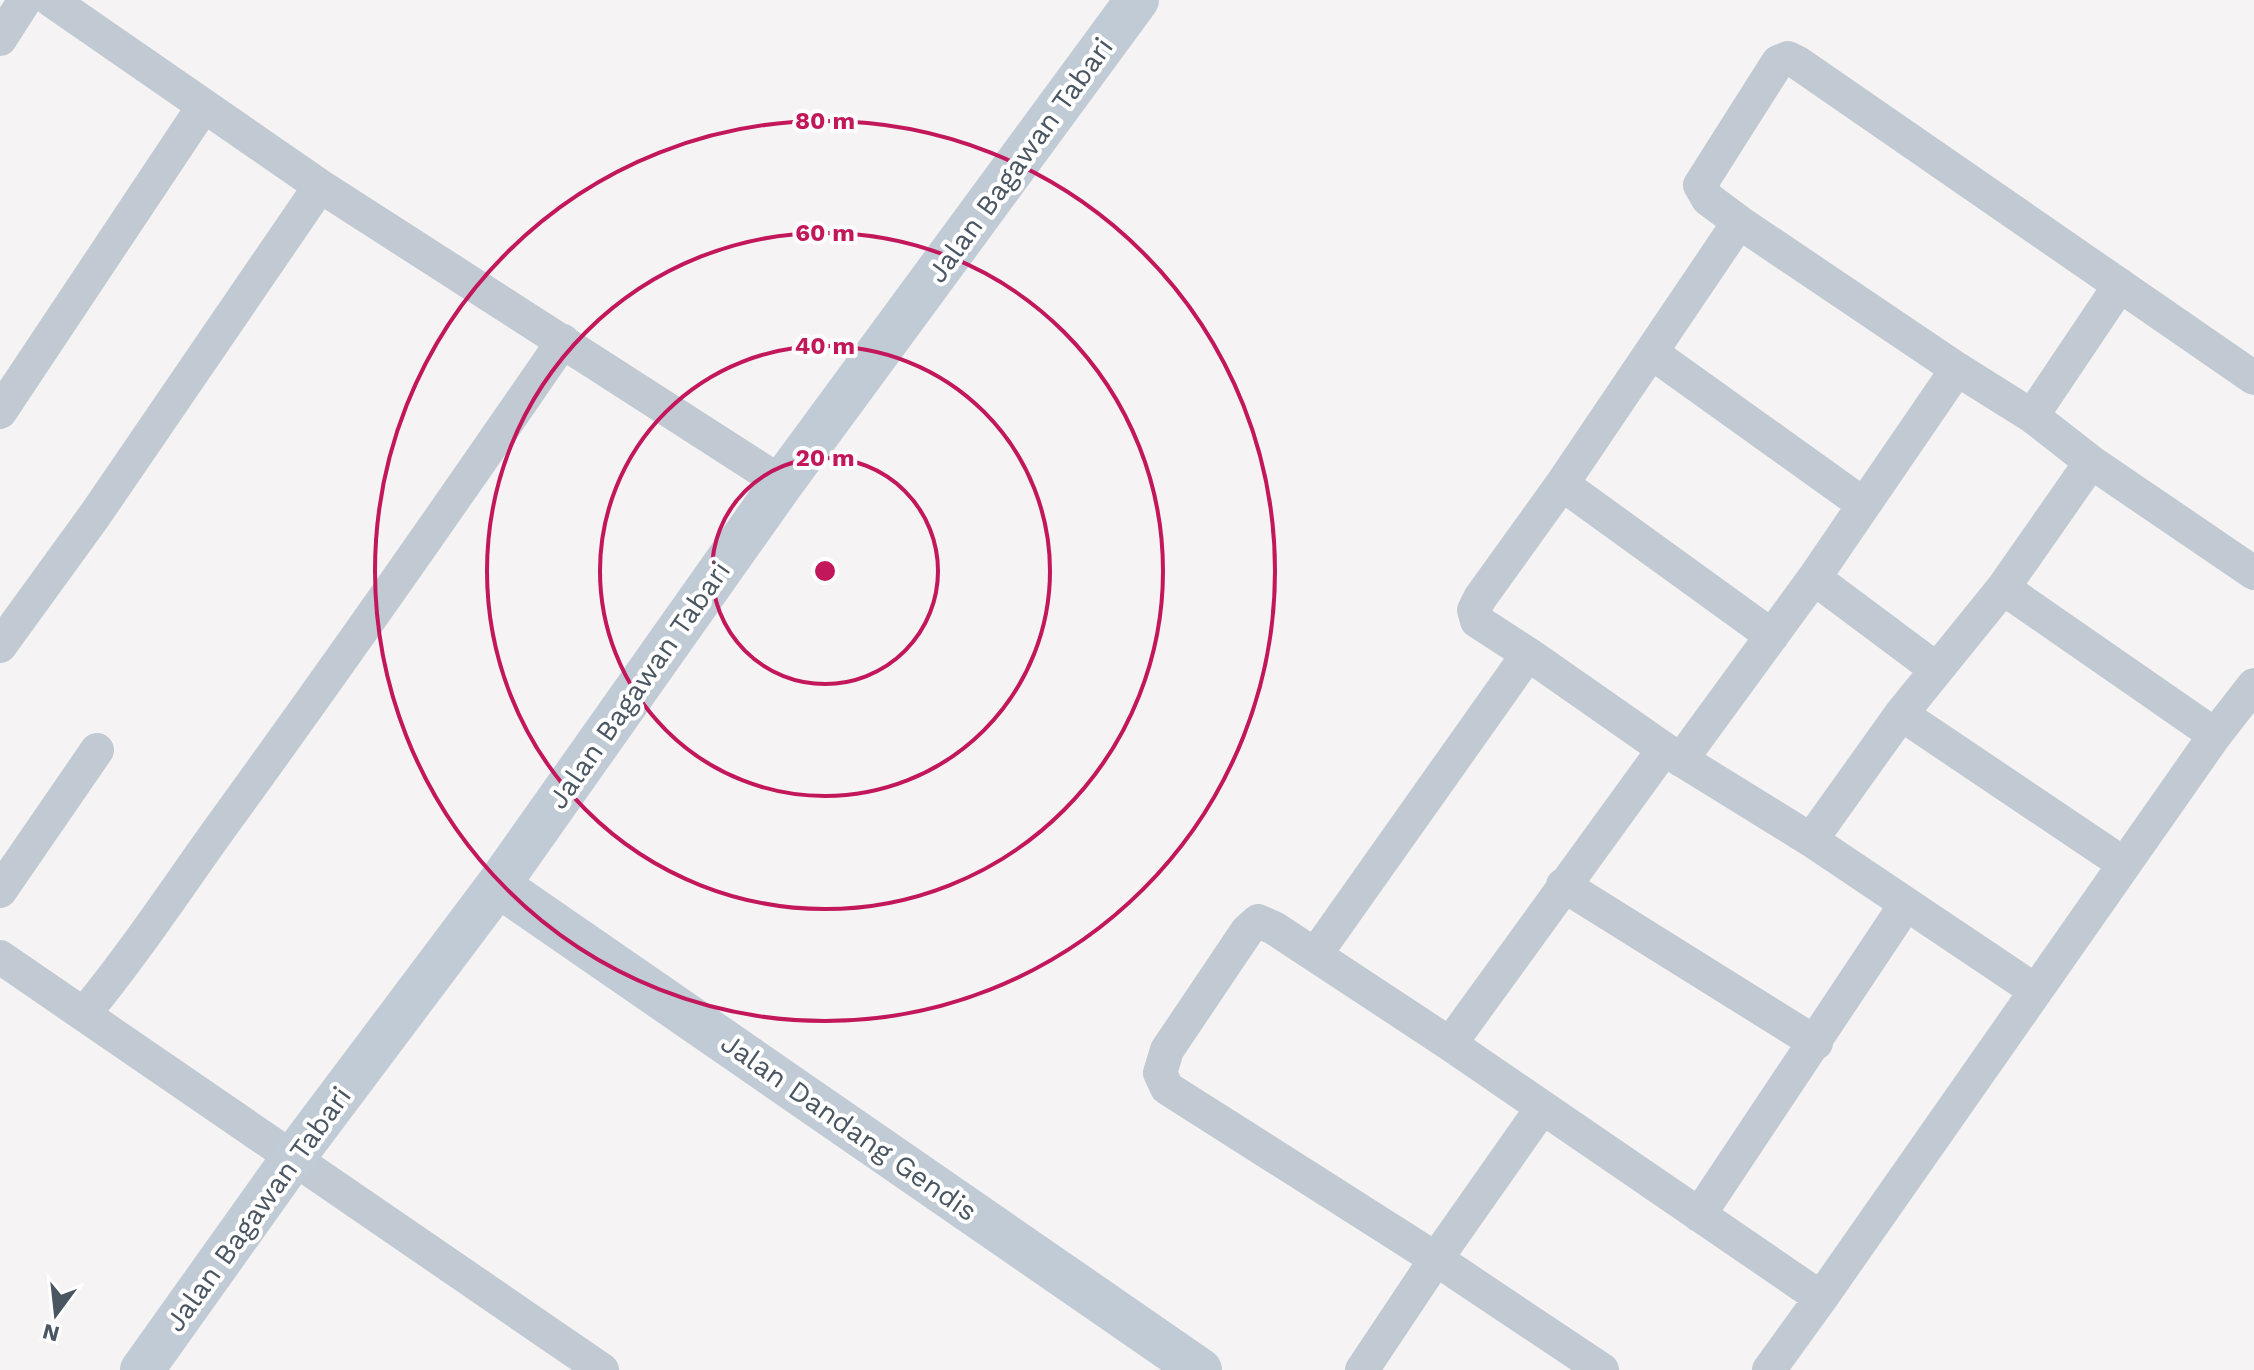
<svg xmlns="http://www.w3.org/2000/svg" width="2254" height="1370" font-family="'Work Sans',sans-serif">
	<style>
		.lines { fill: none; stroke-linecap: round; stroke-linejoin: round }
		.street { stroke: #c1cad2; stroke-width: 34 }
		.secondary { stroke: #c1cbd6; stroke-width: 44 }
		.ring { fill: none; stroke: #c2185b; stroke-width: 4 }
		.labels { text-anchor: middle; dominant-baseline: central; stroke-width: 8; stroke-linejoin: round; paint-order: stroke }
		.street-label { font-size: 28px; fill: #4a5661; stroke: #fff }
		.centre { fill: #c2185b; stroke: #fff; stroke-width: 4 }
		.ring-label { font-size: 24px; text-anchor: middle; font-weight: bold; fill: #c2185b; stroke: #fff; stroke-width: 8; stroke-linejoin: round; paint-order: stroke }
	</style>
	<rect width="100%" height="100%" fill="#f5f3f3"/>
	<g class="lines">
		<path class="street" d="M51 0 320 186 782 483
			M0 39 25 0
			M1739 222 1562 484 1480 598 1474 610 1477 621 1528 654 1664 749 1811 840 2036 991
			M1652 353 1863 504
			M2254 378 1798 63 1788 58 1778 62 1700 185 1708 199 1739 222 1957 369 2032 416 2091 462 2254 573
			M0 412 203 107
			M2032 416 2120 285
			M1562 484 1772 636
			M1814 578 1936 669
			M2003 588 2215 735
			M0 646 95 515 320 186
			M1901 714 2124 864
			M1681 760 1814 578 1957 369
			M1811 840 1901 714 2003 588 2091 462
			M1563 885 1816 1043
			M0 891 97 750
			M1315 955 1528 654
			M0 957 602 1370
			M84 1014C137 950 182 880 231 813 344 657 454 500 563 341
			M1450 1044 1664 749
			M1699 1215 1906 904
			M1362 1370 1436 1259 1542 1108
			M1602 1370 1436 1259 1167 1088 1160 1073 1167 1050 1247 931 1258 921 1274 928 1450 1044 1821 1298
			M1769 1370 1821 1298 2215 735 2254 685"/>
		<path class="secondary" d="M498 885 1200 1370
			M142 1370 293 1158 498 885 782 483 1137 0"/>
	</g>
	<g class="ring">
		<circle cx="825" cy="571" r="113"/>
		<circle cx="825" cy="571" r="225"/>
		<circle cx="825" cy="571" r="338"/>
		<circle cx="825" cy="571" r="450"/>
	</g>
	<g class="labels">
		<g class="street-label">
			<text transform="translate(1020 160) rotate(-54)">Jalan Bagawan Tabari</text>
			<text transform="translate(639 685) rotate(-55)">Jalan Bagawan Tabari</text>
			<text transform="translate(849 1127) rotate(35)">Jalan Dandang Gendis</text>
			<text transform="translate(258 1209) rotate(-54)">Jalan Bagawan Tabari</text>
		</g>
	</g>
	<circle cx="825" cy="571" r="12" class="centre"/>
	<g class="ring-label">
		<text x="825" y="129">80 m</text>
		<text x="825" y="241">60 m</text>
		<text x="825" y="354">40 m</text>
		<text x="825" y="466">20 m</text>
	</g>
	<g transform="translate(56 1314) rotate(195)" stroke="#ffffff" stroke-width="6" paint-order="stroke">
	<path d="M0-6L14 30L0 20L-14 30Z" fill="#4a5661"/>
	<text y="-12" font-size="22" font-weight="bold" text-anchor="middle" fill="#4a5661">N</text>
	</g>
</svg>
